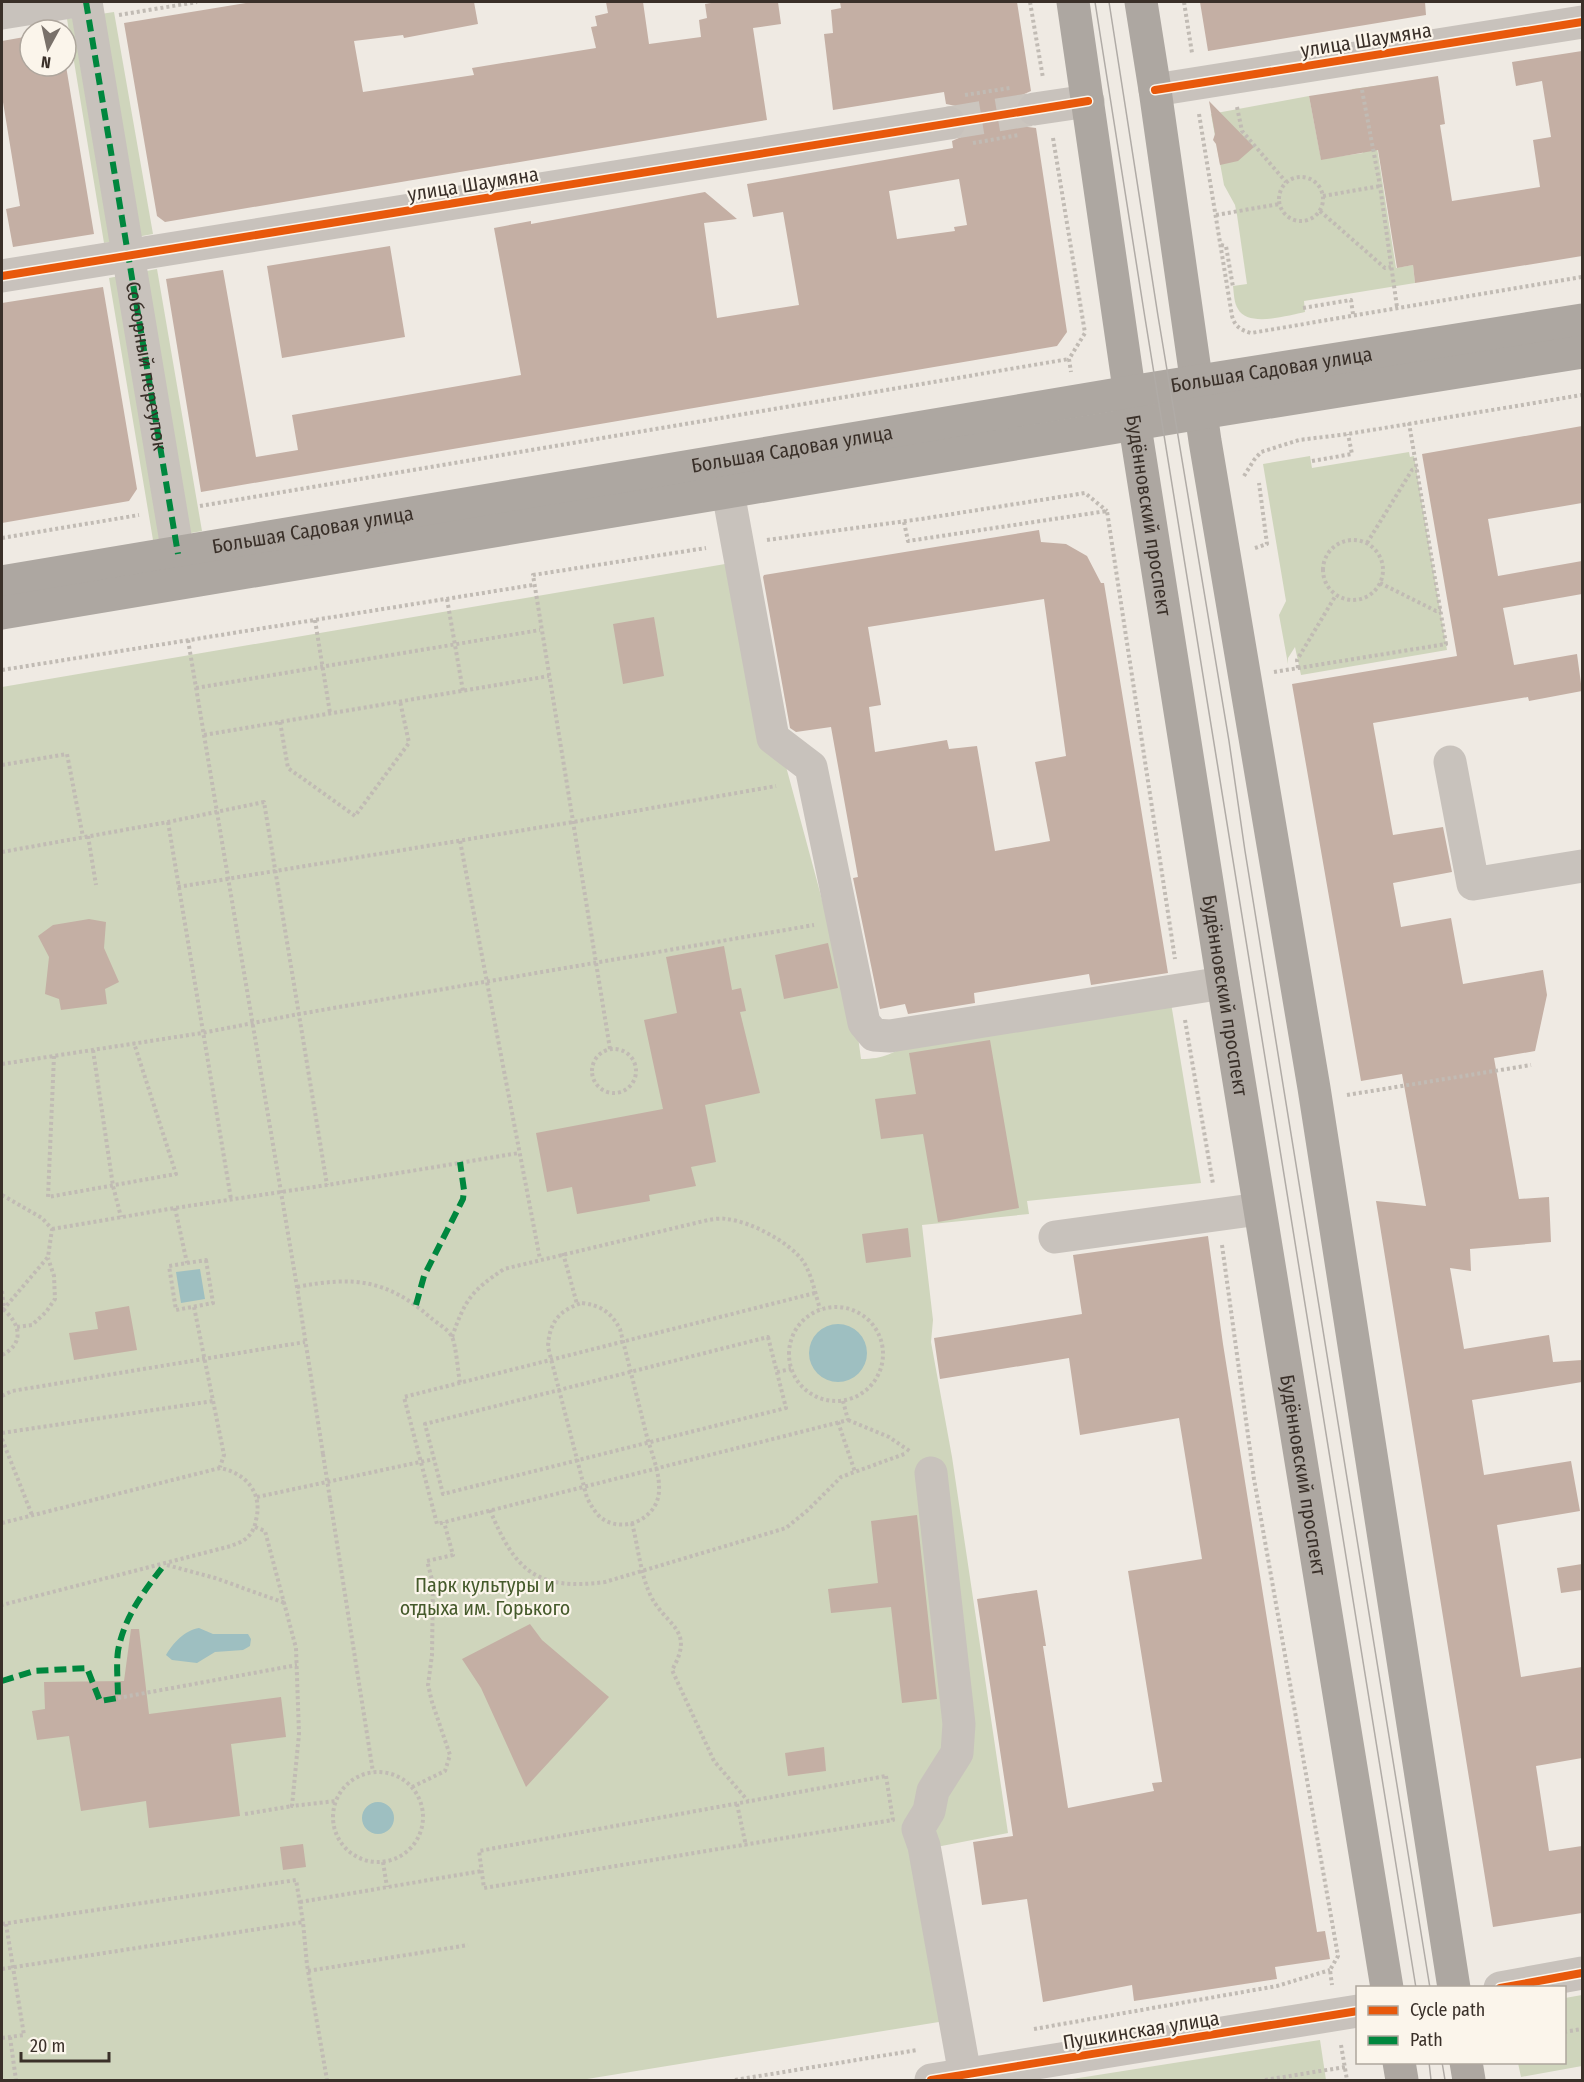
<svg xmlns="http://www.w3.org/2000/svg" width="1584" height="2082" font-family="'Fira Sans Condensed',sans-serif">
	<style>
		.green { fill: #cfd5bc }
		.water { fill: #9ebfc1 }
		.building { fill: #c4afa4; fill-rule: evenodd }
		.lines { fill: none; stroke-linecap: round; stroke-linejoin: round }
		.minor-tunnel { stroke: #cbc5be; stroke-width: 33; stroke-dasharray: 33 16; stroke-linecap: butt }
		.path { stroke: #c1bbb4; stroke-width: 4; stroke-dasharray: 3 3; stroke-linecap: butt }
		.minor { stroke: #c8c2bc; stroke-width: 33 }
		.major { stroke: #ada7a1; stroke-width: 33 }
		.tram { stroke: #b0aba6; stroke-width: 1.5 }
		.path-bridge { stroke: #c1bbb4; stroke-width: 4; stroke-dasharray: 3 3; stroke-linecap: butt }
		.quiet { stroke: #00873e; stroke-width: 6; stroke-dasharray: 12 6; stroke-linecap: butt }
		.cycleway-casing { stroke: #fbf5eb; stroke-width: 11 }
		.cycleway { stroke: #e8590c; stroke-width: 8 }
		.labels { text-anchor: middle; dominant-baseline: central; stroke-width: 4.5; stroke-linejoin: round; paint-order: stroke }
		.street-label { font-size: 20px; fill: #3a3029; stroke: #fbf5eb }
		.park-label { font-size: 20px; fill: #455a2b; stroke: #fbf5eb }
	</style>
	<rect width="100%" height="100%" fill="#efeae3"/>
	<path class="green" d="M114 12 153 234 104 243 67 19Z
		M1383 85 1370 103 1396 268 1413 265 1415 283 1304 301 1305 312C1289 315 1248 328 1238 309 1234 303 1234 294 1233 286L1247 284 1237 215 1235 205 1224 185 1211 114 1309 96 1321 159 1363 153 1352 89Z
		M157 269 202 531 153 540 109 278Z
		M1409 452 1410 457 1414 456 1447 650 1301 675 1295 647 1288 658V664L1279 615 1286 601 1263 464 1310 456 1312 468Z
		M731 563 857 1029 861 1059C884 1059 894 1053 913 1041L1171 1003 1201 1183 1027 1201 1029 1214 922 1225 933 1320 931 1342 952 1457 1008 1833 916 1851 945 2021 581 2080H2V687Z
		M1582 1995V2066L1521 2077 1518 2063 1564 2062 1565 1998Z
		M1320 2040 1326 2080H1066Z"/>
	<path class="water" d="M200 1269 205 1299 181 1303 176 1272Z
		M809 1353a29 29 0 1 1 58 0a29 29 0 1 1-58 0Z
		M199 1628 213 1634H248L251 1639 250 1646 243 1650 215 1652 197 1663 172 1660 166 1655C173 1643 185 1630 199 1628Z
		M362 1818a16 16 0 1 1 32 0a16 16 0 1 1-32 0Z"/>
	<path class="building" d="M252 2H474L478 24 404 38 403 35 354 41 363 92 474 75 472 68 596 48 591 27 597 26 595 16 608 13 606 2H643L649 44 701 37 699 20 707 18 705 4 717 2H778L781 24 753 28 767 120 165 222 157 216 124 23Z
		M840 2H1017L1031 91 1022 95 1016 103 1015 111 1020 121 1028 127 1036 128 1067 332 1057 346 201 492 166 279 223 270 256 457 298 450 292 415 521 375 494 228 531 221V224L705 192 737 219 704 223 717 318 799 305 783 212 753 217 747 184 953 148 952 141 961 137 967 129 968 121 964 112 956 106 946 104 944 92 833 110 824 34 833 33 831 10 841 8ZM959 179 967 225 954 227 955 231 897 239 889 191Z
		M1200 2H1425L1426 15 1208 51Z
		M30 36V66H66L94 234 13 247 6 209 20 206 2 96V41Z
		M1582 51V256L1415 283 1413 265 1397 268 1378 150 1321 160 1309 96 1438 76 1445 124 1440 125 1452 201 1540 187 1533 140 1551 137 1542 81 1516 86 1512 62Z
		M1209 101 1254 147 1238 161 1220 165 1216 144 1213 140 1215 134Z
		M390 246 405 337 282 358 267 266Z
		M103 287 137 489 129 501 2 523V303Z
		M1582 426V503L1488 519 1498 576 1582 561V594L1503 608 1514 665 1577 654 1582 691 1529 701 1528 697 1373 723 1393 835 1443 827 1452 872 1393 883 1401 927 1451 918 1463 984 1543 970 1547 995 1535 1051 1494 1058 1519 1199 1549 1197 1551 1242 1470 1249 1471 1271 1450 1268 1464 1349 1549 1335 1553 1362 1582 1360V1382L1472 1400 1484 1475 1571 1461 1580 1511 1497 1525 1521 1677 1582 1667V1758L1536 1766 1549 1851 1582 1846V1913L1493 1927 1376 1201 1426 1206 1402 1074 1361 1081 1292 684 1457 656 1422 454Z
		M1039 530 1041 542 1066 544 1087 556 1101 583H1104L1168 973 1091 985 1089 974 974 993 975 1003 908 1014 905 1004 880 1009 853 878 858 877 831 727 796 732 790 728 763 577 764 575ZM1044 599 1066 756 1035 762 1050 841 995 851 977 746 949 749 947 740 875 752 869 707 881 705 868 627Z
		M654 617 664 676 623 684 613 624Z
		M89 919 106 922 104 948 119 982 105 989 107 1004 61 1010 59 999 45 994 49 957 38 936 53 925Z
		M828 943 838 988 784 999 775 955Z
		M724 946 732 990 741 988 746 1011 740 1012 760 1093 705 1105 716 1162 691 1167 696 1186 649 1195 650 1201 577 1214 572 1187 547 1192 536 1133 663 1109 644 1020 677 1013 666 957Z
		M990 1040 1019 1208 938 1222 923 1134 881 1139 875 1099 916 1094 909 1053Z
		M908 1228 911 1257 866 1263 862 1234Z
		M1208 1236 1223 1344 1317 1932 1325 1931 1330 1959 1275 1967 1277 1979 1134 2001 1132 1985 1043 2002 1027 1899 982 1905 973 1842 1013 1836 977 1599 1037 1590 1046 1646H1043L1068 1808 1154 1791 1152 1783 1162 1782 1128 1571 1202 1559 1179 1418 1080 1435 1069 1358 940 1379 934 1338 1082 1314 1073 1255Z
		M129 1306 137 1350 74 1360 69 1333 98 1329 95 1312Z
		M917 1515 937 1699 902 1703 891 1607 831 1613 828 1589 878 1583 871 1521Z
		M1582 1564V1590L1561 1593 1557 1568Z
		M530 1624 542 1640 609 1697 526 1787 481 1688 462 1659Z
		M131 1629H139L149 1714 281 1697 286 1737 231 1744 240 1816 149 1828 146 1801 81 1811 69 1736 37 1740 32 1711 45 1709 44 1682 124 1681Z
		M824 1747 826 1771 788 1776 785 1753Z
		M303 1844 306 1867 283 1870 280 1847Z"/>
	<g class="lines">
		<path class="minor-tunnel" d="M949 123 1034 109"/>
		<path class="path" d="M1030 2 1043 78
			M1184 2 1192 53
			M119 15 197 2
			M1362 90 1380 186 1397 307
			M965 95 1010 88
			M1237 107 1242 131 1286 182
			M1199 114 1232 316C1235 327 1241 330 1251 333L1582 277
			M1053 138 1085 333 1069 359 1071 372
			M973 143 1019 135
			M1279 199a22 22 0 1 1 44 0a22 22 0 1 1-44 0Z
			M1323 196 1380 186
			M1320 211 1385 268 1391 267
			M1216 215 1279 204
			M1221 245 1226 246 1233 287
			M1303 308 1351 300 1353 314
			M1312 461 1352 454 1348 434
			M1244 476 1254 460 1261 452 1299 440 1348 434 1582 395
			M200 506 1069 359
			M904 522 908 541 1107 511 1175 959
			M2 538 139 515
			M767 540 921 519 1085 493 1107 511
			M1323 570a30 30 0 1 1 60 0a30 30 0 1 1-60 0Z
			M1367 543 1412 470 1417 468
			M1255 548 1267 544 1259 483
			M1380 583 1436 611 1441 610
			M447 599 463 691
			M315 620 330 713
			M188 640 297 1287 323 1454
			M1298 668 1297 660 1336 595
			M2 670 533 585
			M1274 672 1446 644 1409 423
			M196 688 540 630
			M280 722 288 768 355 816 409 743 400 701
			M204 735 549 676
			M2 765 67 754 83 837
			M168 822 231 1199
			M88 836 96 885
			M460 841 540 1259
			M2 852 168 822 264 802 327 1185
			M178 887 573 822 776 786
			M1185 1020 1213 1184
			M592 1071a22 22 0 1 1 44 0a22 22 0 1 1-44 0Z
			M610 1049 533 575 706 548
			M93 1050 113 1186 121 1217
			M54 1056 48 1197 176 1174 134 1043
			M2 1064 202 1033 299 1014 814 925
			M1347 1095 1531 1065
			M2 1195 42 1218 52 1229 48 1257 2 1311
			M175 1208 187 1263
			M52 1229 175 1208 327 1185 519 1153
			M1222 1245 1254 1479 1338 1956 1330 1970 1332 1985
			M563 1253 577 1304
			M206 1260 213 1303 176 1310 169 1266Z
			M297 1287C353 1276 387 1279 431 1318 437 1323 448 1329 452 1337 456 1345 458 1372 460 1383
			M2 1291 4 1310C21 1325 24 1344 2 1355
			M815 1293 404 1397 437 1524 848 1420 843 1401
			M582 1303C600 1305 611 1312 620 1329 629 1365 638 1401 647 1437 652 1454 660 1473 659 1491 658 1519 622 1535 600 1517 594 1511 591 1505 587 1498L548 1347C549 1323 559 1310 582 1303Z
			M789 1354a47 47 0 1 1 94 0a47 47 0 1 1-94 0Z
			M194 1307 224 1455 220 1467
			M17 1327 32 1325 46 1312 55 1299 54 1276 48 1258
			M452 1337C465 1300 471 1291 504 1269L708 1220C714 1219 721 1218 726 1219 750 1221 789 1242 803 1261 812 1275 815 1293 820 1309
			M768 1337 786 1408 443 1494 425 1424Z
			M777 1372 791 1369
			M2 1396 12 1391 305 1342
			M848 1420 889 1437 911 1452
			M838 1422 855 1472
			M2 1433 213 1401
			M2 1439 32 1515
			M257 1497 434 1459
			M330 1499 373 1772
			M490 1510C515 1571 537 1591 605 1582L786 1528 808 1510 841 1477 907 1453
			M2 1523 220 1468C246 1473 263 1493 256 1520 255 1527 251 1536 244 1540 240 1543 235 1544 231 1546L2 1605
			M632 1523C638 1546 640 1571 649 1592 663 1626 697 1627 672 1670L714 1761 748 1801
			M255 1527 265 1531 296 1648 299 1734 292 1806 336 1801
			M167 1565 215 1578 285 1603
			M118 1698 297 1665
			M333 1817a45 45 0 1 1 90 0a45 45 0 1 1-90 0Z
			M886 1776 893 1820 484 1888 479 1851Z
			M412 1787 445 1771 450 1755 432 1702 428 1685 432 1655 433 1583 427 1561 453 1555 444 1522
			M737 1804 746 1846
			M245 1814 292 1806
			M383 1862 387 1887
			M300 1902 482 1871
			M2 1924 296 1880 303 1922 307 1965 327 2080
			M2 1969 303 1922
			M308 1971 468 1945
			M1034 2029 1277 1986 1330 1970
			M1564 2032 1582 2029
			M10 2037 16 2080
			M2 2038 24 2035 6 1924
			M1341 2045 1347 2080
			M735 2080 917 2050
			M1265 2080 1345 2067"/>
		<path class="minor" d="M86 2 178 554
			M2 13 71 2
			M1155 90 1582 22
			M1034 109 1088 101
			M2 276 949 123
			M728 492 773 738 811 767 864 1023 874 1035 890 1036 1223 983
			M1450 762 1473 884 1582 866
			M1055 1237 1259 1209
			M931 1473 959 1724 957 1753 933 1791 929 1811 918 1829 924 1846 965 2075
			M1500 1988 1582 1973
			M931 2080 1358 2011"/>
		<g class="major">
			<path id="s1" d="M1073 2 1128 382 1223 983 1387 1988"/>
			<path d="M1141 2 1155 90 1205 441 1314 1088 1454 1988"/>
			<path id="s2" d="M2 582 1130 392 1582 320"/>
			<path d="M2 613 1201 413 1582 352"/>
			<path d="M1399 2062 1402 2080"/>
			<path d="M1466 2062 1469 2080"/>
		</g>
		<path class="tram" d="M1095 2 1145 318 1416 1988
			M1109 2 1158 316 1229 741 1245 851 1430 1988
			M1429 2062 1431 2080
			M1442 2062 1445 2080"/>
		<path class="path-bridge" d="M323 1454 330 1499"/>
		<g class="quiet">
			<path id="s3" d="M86 2 178 554"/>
			<path d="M416 1305 424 1276 463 1199 464 1190 460 1162"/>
			<path d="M2 1681 34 1671 87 1668 100 1701 118 1698C118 1683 116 1666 118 1651 124 1617 144 1591 165 1564"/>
		</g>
		<g class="cycleway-casing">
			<path id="cycleway" d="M1155 90 1582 22
				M2 276 1088 101
				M1500 1988 1582 1973
				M931 2080 1358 2011"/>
		</g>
		<use href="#cycleway" class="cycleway"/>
	</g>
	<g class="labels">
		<g class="street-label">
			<text transform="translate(1366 40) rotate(-9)">улица Шаумяна</text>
			<text transform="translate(473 184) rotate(-9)">улица Шаумяна</text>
			<text stroke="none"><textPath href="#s3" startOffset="369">Соборный переулок</textPath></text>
			<text stroke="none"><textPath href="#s2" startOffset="1287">Большая Садовая улица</textPath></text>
			<text stroke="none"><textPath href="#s2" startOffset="801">Большая Садовая улица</textPath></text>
			<text stroke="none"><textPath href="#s1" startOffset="519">Будённовский проспект</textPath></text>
			<text stroke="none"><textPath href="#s2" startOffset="315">Большая Садовая улица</textPath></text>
			<text stroke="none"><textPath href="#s1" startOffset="1005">Будённовский проспект</textPath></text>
			<text stroke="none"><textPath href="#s1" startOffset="1491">Будённовский проспект</textPath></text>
			<text transform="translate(1141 2030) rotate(-9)">Пушкинская улица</text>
		</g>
		<g class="park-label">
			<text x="485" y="1585">Парк культуры и<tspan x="485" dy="23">отдыха им. Горького</tspan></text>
		</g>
	</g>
	<rect width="1584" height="2082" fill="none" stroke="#3a3029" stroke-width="6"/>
	<rect x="1356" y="1986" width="210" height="78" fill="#fbf5eb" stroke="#aea69d" stroke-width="1.5"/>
	<rect x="1368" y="2006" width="30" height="9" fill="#e8590c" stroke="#aea69d" stroke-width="1.5"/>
	<text x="1410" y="2016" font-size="18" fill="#3a3029">Cycle path</text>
	<rect x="1368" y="2036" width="30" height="9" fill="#00873e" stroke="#aea69d" stroke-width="1.5"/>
	<text x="1410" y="2046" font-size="18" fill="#3a3029">Path</text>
	<g transform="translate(48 48) rotate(188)"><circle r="28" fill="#fbf5eb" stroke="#aea69d" stroke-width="1.5"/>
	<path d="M0-4.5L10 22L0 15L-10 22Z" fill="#79716a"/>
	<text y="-9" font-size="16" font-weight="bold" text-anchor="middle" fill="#3a3029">N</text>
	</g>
	<path d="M21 2052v9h88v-9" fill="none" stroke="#3a3029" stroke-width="3"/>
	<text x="30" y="2052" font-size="18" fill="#3a3029" stroke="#fbf5eb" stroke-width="4.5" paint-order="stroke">20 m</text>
</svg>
